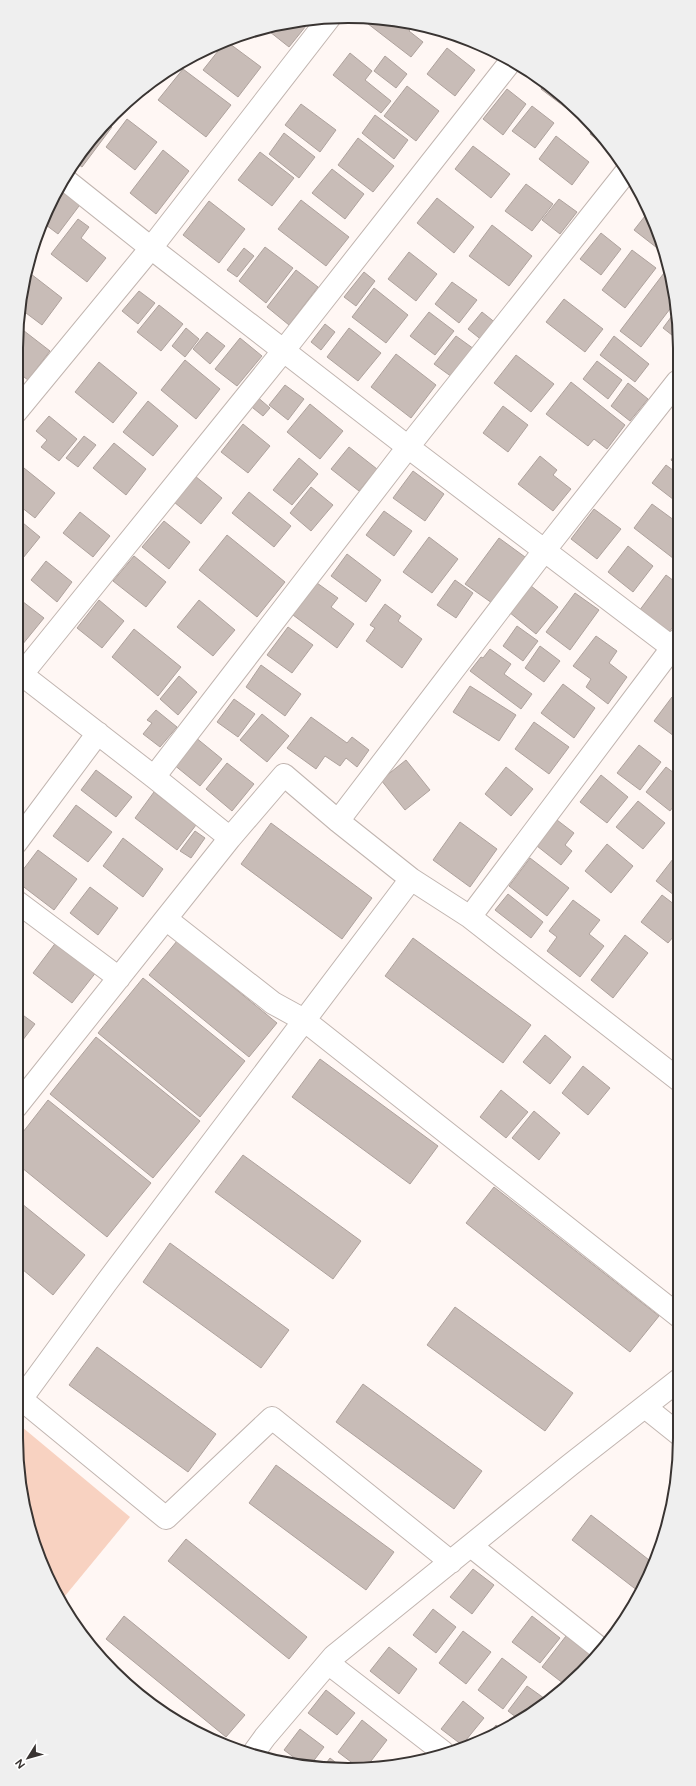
<svg xmlns="http://www.w3.org/2000/svg" width="696" height="1786" font-family="Figtree,sans-serif">
	<style>
		.green { fill: #f8d2c1 }
		.building { fill: #c8bcb7; stroke: #aea29d }
		.lines { fill: none; stroke-linecap: round; stroke-linejoin: round }
		.minor-casing { stroke: #c1b5b0; stroke-width: 24 }
		.minor { stroke: #fff; stroke-width: 22 }
		.rim { fill: none; stroke: #393432; stroke-width: 2 }
	</style>
	<rect width="100%" height="100%" fill="#fff7f4"/>
	<path class="green" d="M16 1422 130 1517 60 1602 34 1545 16 1438Z"/>
	<path class="building" d="M365 18 391 19 414 24 409 31 423 42 411 57 363 20Z
		M309 20 310 21 289 47 265 28 267 27Z
		M226 41 261 67 238 97 203 70Z
		M447 48 475 70 455 96 427 74Z
		M350 53 372 71 365 80 391 101 381 113 333 75Z
		M385 56 407 74 396 88 374 71Z
		M520 66 532 72 539 78 535 83 518 69Z
		M183 69 231 105 206 137 158 100Z
		M164 74 148 93 142 88 146 85Z
		M545 83 573 108 570 111 541 89Z
		M407 86 439 111 416 141 384 116Z
		M507 89 526 104 503 135 483 119Z
		M132 98 115 119 112 117Z
		M301 104 336 130 320 152 285 125Z
		M532 106 554 123 535 148 512 131Z
		M575 110 588 121 587 122 574 112Z
		M375 115 408 140 394 159 362 133Z
		M127 119 157 142 135 170 106 147Z
		M106 122 112 127 82 167 75 162 98 129Z
		M595 127 610 148 609 149 590 134Z
		M284 133 315 157 299 178 269 154Z
		M556 136 589 162 572 185 539 159Z
		M358 138 394 166 373 192 338 165Z
		M473 146 510 174 491 198 455 169Z
		M163 150 189 171 156 214 130 193Z
		M260 152 294 178 272 206 238 180Z
		M332 169 364 194 345 219 312 193Z
		M526 184 553 204 532 231 505 211Z
		M64 188 82 202 58 234 42 222 49 206Z
		M437 198 474 227 454 253 417 223Z
		M559 199 577 212 560 234 542 220Z
		M301 200 349 237 326 266 278 229Z
		M209 201 245 229 219 263 183 235Z
		M649 211 661 251 634 230Z
		M78 219 89 227 81 238 106 258 87 282 51 254Z
		M492 225 532 256 509 286 469 256Z
		M601 233 621 249 601 275 580 259Z
		M265 247 293 268 266 303 239 281Z
		M244 248 254 256 237 277 227 270Z
		M632 250 656 268 625 308 602 290Z
		M409 252 437 274 416 301 388 279Z
		M296 270 318 287 289 325 267 307Z
		M364 272 375 281 356 306 344 297Z
		M664 273 669 277 676 301 641 347 620 331Z
		M31 274 62 298 42 325 22 310 27 280Z
		M452 282 477 300 459 323 435 304Z
		M374 288 408 315 386 343 352 317Z
		M139 291 155 303 138 324 122 311Z
		M564 299 603 329 585 352 546 322Z
		M159 305 183 324 161 351 137 332Z
		M677 309V339L663 328Z
		M429 312 454 331 435 355 410 336Z
		M482 312 497 324 483 341 468 329Z
		M325 324 335 332 321 350 311 342Z
		M19 327 50 351 28 380 16 371V348Z
		M186 328 199 339 185 357 172 346Z
		M349 328 381 353 358 381 327 357Z
		M207 332 225 346 210 364 193 349Z
		M456 336 474 349 452 377 434 364Z
		M614 336 649 364 635 382 600 355Z
		M240 338 262 356 237 386 215 369Z
		M396 354 436 385 411 418 371 387Z
		M516 355 554 384 531 412 494 383Z
		M185 360 220 389 196 419 161 390Z
		M597 361 622 380 608 399 583 379Z
		M99 362 137 393 113 423 75 392Z
		M571 382 625 425 607 449 594 439 588 446 546 414Z
		M628 383 648 399 630 421 611 406Z
		M285 385 304 399 288 420 269 405Z
		M255 395 270 408 263 416 248 404Z
		M148 401 178 426 153 456 123 432Z
		M310 404 343 431 320 459 287 432Z
		M503 406 528 425 508 452 483 433Z
		M49 416 77 439 59 461 41 447 47 440 36 431Z
		M243 424 270 446 248 473 221 452Z
		M84 436 96 445 78 467 66 458Z
		M114 443 146 469 126 495 93 468Z
		M349 447 377 469 359 491 331 469Z
		M677 451 678 466 671 460Z
		M540 456 557 470 553 475 571 489 553 511 518 484Z
		M299 458 318 474 292 505 273 490Z
		M666 465 678 474V503L652 483Z
		M24 468 55 493 35 518 16 503V478Z
		M413 471 444 494 425 521 393 498Z
		M195 476 222 498 201 524 174 502Z
		M311 487 333 505 311 531 290 513Z
		M249 492 291 526 274 547 232 513Z
		M652 504 678 523V562L634 528Z
		M594 509 621 529 597 559 571 539Z
		M384 511 412 531 394 556 366 535Z
		M80 512 110 536 93 557 63 533Z
		M16 515 21 519 16 526Z
		M164 521 190 542 169 569 142 547Z
		M23 523 40 537 23 558 16 552V531Z
		M227 535 285 582 257 617 199 570Z
		M429 537 458 559 432 593 403 572Z
		M499 538 525 557 492 603 465 584Z
		M628 546 653 566 633 592 608 572Z
		M347 554 381 580 366 602 331 576Z
		M134 556 166 582 146 607 113 581Z
		M46 561 72 582 57 602 31 580Z
		M666 575 678 584V621L668 633 639 611Z
		M455 580 473 593 456 618 437 605Z
		M317 583 338 598 331 607 354 624 337 648 293 615Z
		M531 586 558 607 536 634 509 612Z
		M575 593 599 610 570 650 546 632Z
		M18 598 44 618 22 645 16 640V600Z
		M99 600 124 621 102 648 77 628Z
		M199 600 235 630 213 656 177 627Z
		M385 604 401 616 398 621 422 639 402 668 366 641 375 628 370 625Z
		M517 626 538 641 523 661 503 646Z
		M288 627 313 645 292 673 267 655Z
		M134 629 181 667 158 696 112 657Z
		M596 636 617 651 609 663 627 677 608 704 586 687 591 679 573 666Z
		M540 646 560 661 544 682 525 668Z
		M490 649 511 664 504 674 532 694 521 709 470 671 481 657 483 658Z
		M261 665 301 694 285 716 246 687Z
		M179 676 197 692 178 715 160 699Z
		M563 684 595 708 574 738 541 713Z
		M470 686 516 715 499 741 453 712Z
		M16 689 20 692 16 697Z
		M672 697 678 702V739L654 721Z
		M234 699 255 714 238 737 217 722Z
		M156 710 177 727 160 747 143 734 152 723 147 720Z
		M262 714 289 736 267 762 240 740Z
		M311 717 347 743 352 737 369 750 357 767 346 758 340 766 325 756 316 769 287 748Z
		M534 722 569 747 549 774 515 749Z
		M195 737 222 759 200 786 173 764Z
		M639 745 661 762 640 790 617 773Z
		M406 760 430 790 405 810 381 780Z
		M227 763 254 784 232 811 206 789Z
		M506 767 533 789 511 816 485 794Z
		M666 767 678 776V800L670 811 646 792Z
		M96 770 132 797 116 817 81 790Z
		M601 775 628 797 607 823 580 802Z
		M154 792 196 825 177 850 135 818Z
		M638 801 665 823 643 849 616 827Z
		M76 805 112 832 88 862 53 836Z
		M557 820 574 833 565 845 572 851 561 865 537 846Z
		M460 822 497 849 470 887 433 860Z
		M271 823 372 898 342 939 241 864Z
		M195 831 205 838 191 858 180 851Z
		M123 838 163 869 143 897 103 866Z
		M607 844 633 866 611 893 585 871Z
		M38 850 77 879 54 910 16 881V879Z
		M530 858 569 888 547 916 509 886Z
		M673 859 679 863V899L656 881Z
		M90 887 118 908 98 935 70 913Z
		M508 894 543 922 531 938 495 910Z
		M662 895 679 908V930L668 943 641 922Z
		M573 900 600 920 589 934 604 946 580 977 547 951 557 937 549 931Z
		M625 935 648 953 613 998 591 980Z
		M413 938 531 1025 503 1063 385 976Z
		M57 941 97 971 72 1003 33 973Z
		M177 941 277 1023 249 1057 149 975Z
		M143 978 245 1061 200 1117 98 1033Z
		M16 1010 35 1024 16 1049Z
		M545 1035 571 1057 550 1084 523 1062Z
		M96 1037 200 1121 153 1178 50 1094Z
		M320 1059 438 1146 410 1184 292 1097Z
		M583 1066 610 1088 588 1115 562 1093Z
		M501 1090 528 1112 506 1138 480 1117Z
		M48 1100 151 1183 107 1237 16 1163V1141Z
		M534 1111 560 1133 539 1160 512 1138Z
		M243 1155 361 1241 333 1279 215 1192Z
		M494 1187 659 1316 630 1352 466 1223Z
		M16 1199 85 1255 53 1295 16 1264Z
		M170 1243 289 1330 261 1368 143 1282Z
		M455 1307 573 1393 545 1431 427 1345Z
		M97 1347 216 1434 188 1472 69 1385Z
		M363 1384 482 1471 454 1509 336 1422Z
		M276 1465 394 1552 366 1590 249 1503Z
		M591 1515 653 1563 638 1591 572 1540Z
		M186 1539 307 1637 289 1659 168 1561Z
		M473 1569 494 1585 472 1614 450 1597Z
		M433 1609 456 1627 436 1653 413 1635Z
		M124 1616 245 1715 226 1737 106 1639Z
		M532 1616 560 1638 540 1663 512 1642Z
		M463 1631 491 1652 466 1684 439 1663Z
		M566 1636 594 1657 568 1687 542 1667Z
		M389 1647 417 1669 399 1694 370 1671Z
		M502 1658 527 1677 503 1709 478 1690Z
		M527 1686 548 1701 521 1721 508 1711Z
		M326 1690 355 1713 337 1735 308 1713Z
		M463 1701 484 1718 462 1745 441 1729Z
		M362 1720 387 1740 368 1765H355L338 1752Z
		M496 1725 502 1730 488 1735Z
		M300 1729 324 1747 309 1767H307L284 1750Z
		M330 1758 340 1766H324Z"/>
	<g class="lines">
		<g class="minor-casing">
			<path id="minor" d="M63 178 151 248 408 447 678 652
				M16 412 151 248 330 17
				M16 670 154 777 230 838
				M22 674 284 350 511 61
				M154 777 408 447 626 172
				M338 821 544 551 677 382
				M16 843 98 733
				M16 901 119 978
				M470 917 678 640
				M166 919 273 1003 304 1020 680 1317
				M16 1107 230 838 284 775 338 821 411 879 470 917 679 1080
				M21 1399 166 1518 272 1418 451 1562
				M16 1406 106 1283 411 879
				M645 1407 680 1435
				M471 1546 602 1650
				M328 1663 443 1752
				M252 1755 265 1737 334 1656 570 1465 680 1379"/>
		</g>
		<use href="#minor" class="minor"/>
	</g>
	<path d="M0 0H696V1786H0ZM348 23H348A325 325 0 0 1 673 348V1438A325 325 0 0 1 348 1763H348A325 325 0 0 1 23 1438V348A325 325 0 0 1 348 23Z" fill="#efefef" fill-rule="evenodd"/>
	<path class="rim" d="M348 23H348A325 325 0 0 1 673 348V1438A325 325 0 0 1 348 1763H348A325 325 0 0 1 23 1438V348A325 325 0 0 1 348 23Z"/>
	<g transform="translate(28 1758) rotate(233)" stroke="#ffffff" stroke-width="3" paint-order="stroke">
	<path d="M0-3L7 15L0 10L-7 15Z" fill="#393432"/>
	<text y="-6" font-size="11" font-weight="bold" text-anchor="middle" fill="#393432">N</text>
	</g>
</svg>
